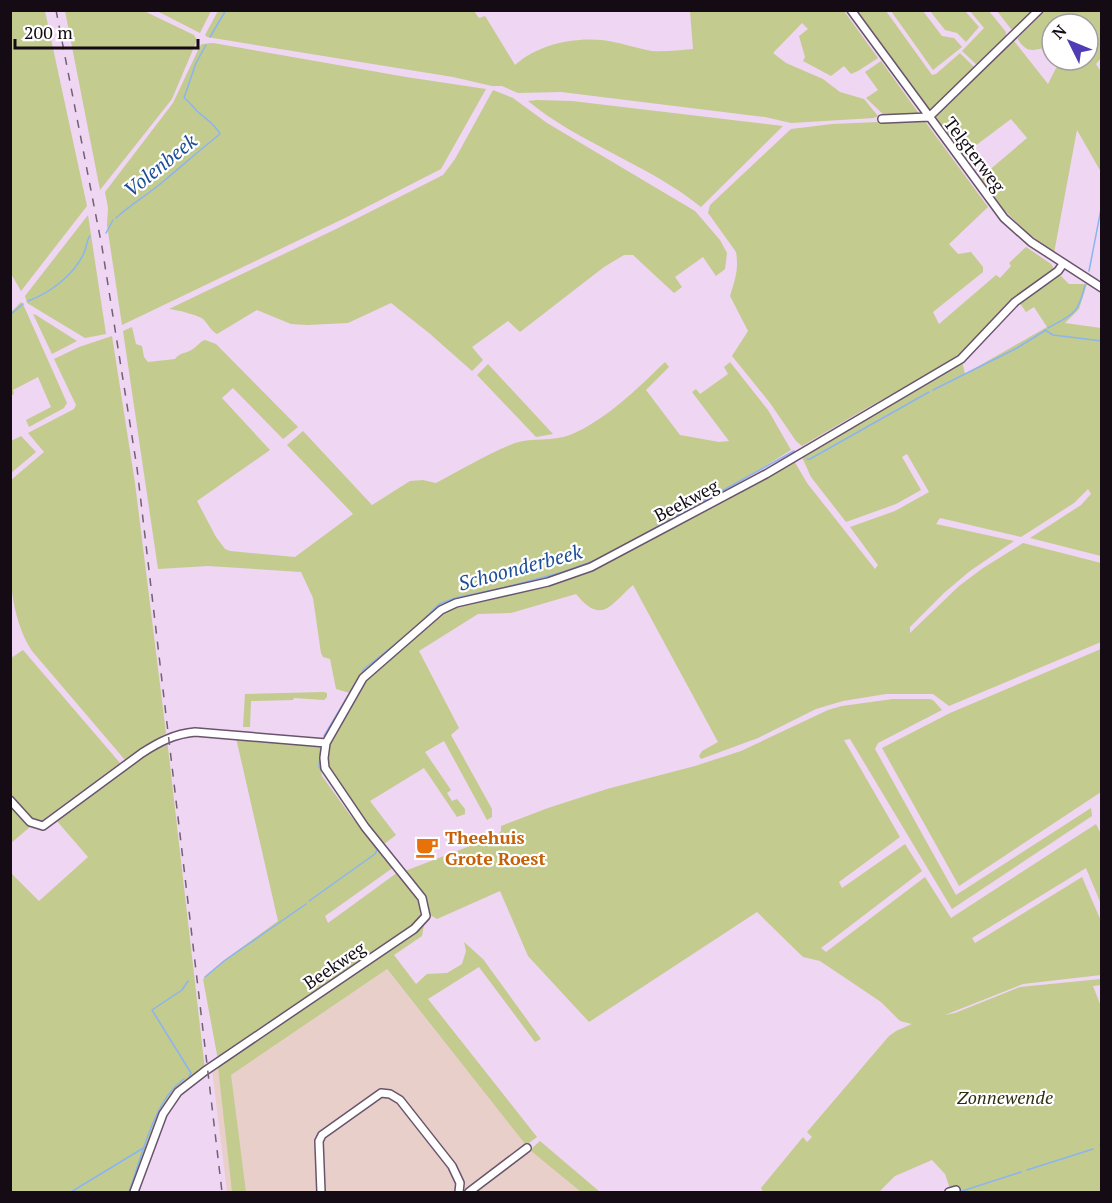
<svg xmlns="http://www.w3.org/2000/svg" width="1112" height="1203" font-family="'PT Serif',serif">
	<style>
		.industrial { fill: #e9cfc9 }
		.green { fill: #c3cb8f }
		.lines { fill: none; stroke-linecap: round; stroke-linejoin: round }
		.stream { stroke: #8bb4f2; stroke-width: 1.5 }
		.minor-casing { stroke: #69546c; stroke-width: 10 }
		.minor { stroke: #fff; stroke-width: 7 }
		.rail { stroke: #716173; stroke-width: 1.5; stroke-dasharray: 8 8; stroke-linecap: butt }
		.labels { text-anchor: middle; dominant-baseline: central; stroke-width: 4.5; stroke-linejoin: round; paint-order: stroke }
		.street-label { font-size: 18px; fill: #140b15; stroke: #fff }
		.food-label { font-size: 18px; font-weight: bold; fill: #c56008; stroke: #fff; text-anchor: start }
		.park-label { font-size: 18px; font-style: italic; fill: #2c2f0e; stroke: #fff }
		.water-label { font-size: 20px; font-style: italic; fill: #1c4e96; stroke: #fff }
	</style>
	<rect width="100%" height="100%" fill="#efd6f2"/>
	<path class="industrial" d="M376 956 530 1149 581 1192H227L212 1069Z"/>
	<path class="green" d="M11 10 45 11 87 206 21 291 10 272Z
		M65 11H144L194 35 197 40 172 99 100 190Z
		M157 11 211 10V11L200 33Z
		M218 11H474L479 18 485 16 487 19 515 65C537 45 572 37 602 40 619 42 635 48 652 51 665 52 680 50 693 49L690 11H844L878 58 858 71 851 74 844 66 831 76 803 61 805 57 799 36 808 29 802 23 773 53 786 63 823 79 840 92 864 99 878 116 874 118 791 123 765 117 561 92 518 93 502 86H492L453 77 207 37 205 35Z
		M855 11H886L932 75 936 74 960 53 975 68 932 111 928 110Z
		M891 11H923L942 36 954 38 962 47 933 70Z
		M930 11H965L979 27 966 42 957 33 945 30Z
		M970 11H989L1006 32V37L978 66 962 51 984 28Z
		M997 11H1035L1014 30 1011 29Z
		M1045 11H1102L1101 58 1096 64 1101 72V172L1077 130 1054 253 1028 233 1004 210 980 178 1027 138 1011 119 963 155 935 116 1014 41 1048 84 1060 60H1088V24H1052V47C1034 48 1029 57 1017 38Z
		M213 43 406 77 486 89 441 169 347 217 122 325 107 225 108 208 105 192 173 103 200 46 202 44Z
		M881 61 920 115 885 116 866 98 878 90 865 72Z
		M493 90 513 98 547 123 695 211 720 240 727 253 725 269 716 276 703 257 675 277 682 287 674 293 633 255H624L604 267 520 332 508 321 472 347 483 360 472 371 429 333 391 303 348 323 307 325 291 324 257 310 217 334C210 330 209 325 203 319 201 316 174 309 169 309L334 230 443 175 455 159Z
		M537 100 572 101 783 126 701 207C648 164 580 144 528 101Z
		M924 120 988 207 949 244 958 254 971 252 983 267V272L933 312 939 324 996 275 1000 278 1011 266 1009 263 1026 247 1051 264 1055 270 957 359 865 409 802 446 796 441 770 403 732 356 748 331 730 296C735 280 739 269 736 252L711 217 708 213 710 205 791 129 832 124Z
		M88 215 106 334 85 338 27 303 25 296Z
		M1059 274 1069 284H1087L1079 309 1065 323 1101 328V556L1030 538 1081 505 1091 494 1088 489 1074 503 1021 537 940 518 936 524 1014 541 970 571 945 592 910 627V633L959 586 983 568 1023 543 1101 563V642L949 706 933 694H886L843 701 816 709 758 738 701 759 699 756 702 751 718 742 633 585C611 604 602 626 576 594L511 613 478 614 419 651 459 728 451 735 492 809V817L487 820 444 741 425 752 451 790 447 793 452 801 457 799 465 809V814L457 817 424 768 370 801 396 835 384 844 332 778 327 762 328 749 365 678 442 611 456 605 587 572 641 544 793 459 807 483 875 569 878 565 850 527 895 511 929 492 907 454 902 457 921 490 896 504 846 522 811 477 801 455 962 361 965 374 1047 327 1034 307 1026 312 1019 302Z
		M21 302 23 304 67 403 64 408 29 427 26 420 51 407 38 377 13 390 14 394 11 396V312Z
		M33 314 36 315 77 341 52 354Z
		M132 327 136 344 142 346 144 357 148 362 175 359C180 352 186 354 193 349 198 346 199 342 205 340L216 344 298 427 283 439 233 388 222 398 270 450 197 501 216 537 225 549 230 551 295 557 353 514 287 445 303 431 372 505 410 481 423 480 436 483C461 470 489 453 515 443 533 437 552 442 570 435 606 420 637 389 665 362L669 367 646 390 680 435 719 442 729 441 692 392 696 389 700 394 728 374 724 367 730 362 768 410 791 450 746 478 600 560 563 574 455 600 375 662 361 677 350 693 336 689 330 659 323 657 321 653 313 598 301 572 208 566 158 569 123 331Z
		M112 336 135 483 166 733 125 760 32 651C2 605 10 533 11 480L44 452 28 433 74 409 76 405 54 359 79 347Z
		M488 364 553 434 536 437 477 375Z
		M21 436 36 452 11 473V441Z
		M1101 649V792L959 886 882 748 950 713Z
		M23 650 120 763 40 822H33L11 797V658Z
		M324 692 327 693V697L324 700 294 698 293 700 251 701 250 727H243L245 694Z
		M893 699H929L933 700 942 710 878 743 875 749 956 895 1091 808 1092 816 952 909 850 739 844 740 900 837 839 882 842 888 905 844 922 871 821 948 826 952 925 877 951 918 1096 824 1101 834V904L1086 868 972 938 975 943 1082 877 1101 921V975L1023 984 945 1015 955 1013 1020 987 1101 979V985L1093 986 1102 1009 1101 1192H951L945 1174 932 1160 895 1176 879 1192H763L761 1188 803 1137 807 1142 812 1137 807 1132 889 1036 896 1031 912 1024 900 1021 881 1002 820 961 803 957 757 912 589 1022 528 956 500 891 437 919 430 915 424 896 405 871 496 836 501 831V826L548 808 607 789 695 766 741 751 828 710 842 706Z
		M236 738 321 747 319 759 322 776 350 815 394 867 325 916 328 923 398 872C409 885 429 905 417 922L218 1060 203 979 223 961 278 921Z
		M167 739 205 1070 167 1102 133 1192H11L10 872 39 901 88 857 56 820Z
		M10 806 30 827 11 843H10Z
		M424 925 422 936 394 955 416 984 427 974 447 973 462 964 466 951 464 942 483 959 541 1039 535 1042 479 967 428 999 537 1137 526 1145 387 969 231 1075 246 1192H232L218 1067Z
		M540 1141 600 1192H581L530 1150Z"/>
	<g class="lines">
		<path class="stream" d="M210 37 226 10
			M116 218C131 204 149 194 165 180 183 165 201 149 220 134 215 124 206 119 198 112 193 107 190 102 184 98L196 63 206 45
			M106 233 113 220
			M1089 271 1102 204
			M28 301C50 293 74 275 84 253 87 247 86 241 90 236
			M10 315 23 304
			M1048 328C1073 314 1078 315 1085 285
			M1045 330 1053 335 1102 341
			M933 390 1017 348 1046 330
			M807 459H810L929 392
			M414 629 439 604 455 598 502 588 563 572 599 559 794 451
			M324 736 364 669 403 638
			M321 747 319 767 358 822
			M309 901 375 854 377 850 370 838
			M205 977 224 961 306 904
			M188 981 182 990 152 1010 191 1073 189 1076
			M1100 1145 1102 1144
			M1027 1170 1093 1149
			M71 1192 145 1147
			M129 1192C141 1159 154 1099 184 1079
			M959 1192 1021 1172"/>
		<g class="minor-casing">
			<path id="minor" d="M851 10 1004 218 1031 242 1102 288
				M882 119 929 117 1039 10
				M10 800 30 822 43 826 142 753C159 742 174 734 195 732L326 743
				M134 1192 163 1114 178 1092 205 1071 414 929 426 916 422 898 365 827 325 768 324 758 326 743 363 678 441 610 456 603 548 582 591 567 766 474 961 359 1015 302 1058 271 1063 264
				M321 1192 319 1141 322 1135 381 1093 390 1094 400 1100 452 1166 460 1183 459 1192
				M469 1192 527 1148
				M949 1192 956 1190"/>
		</g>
		<use href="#minor" class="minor"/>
		<path class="rail" d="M56 10 102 247 137 468 222 1192"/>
	</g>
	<defs>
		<g id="cafe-bare" transform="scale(1.8)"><path d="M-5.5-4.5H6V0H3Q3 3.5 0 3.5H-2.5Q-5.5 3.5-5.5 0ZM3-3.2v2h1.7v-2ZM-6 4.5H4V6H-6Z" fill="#e8710a" stroke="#fff" stroke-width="2.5" paint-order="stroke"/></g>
	</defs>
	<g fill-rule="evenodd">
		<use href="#cafe-bare" x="427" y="847"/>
	</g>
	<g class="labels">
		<g class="street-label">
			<text transform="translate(975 154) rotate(53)">Telgterweg</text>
			<text transform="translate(686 500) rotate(-28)">Beekweg</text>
			<text transform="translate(334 965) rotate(-34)">Beekweg</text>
		</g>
		<g class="food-label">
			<text x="445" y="837">Theehuis<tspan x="445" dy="21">Grote Roest</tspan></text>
		</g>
		<g class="park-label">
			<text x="1005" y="1097">Zonnewende</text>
		</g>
		<g class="water-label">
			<text transform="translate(160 165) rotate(-39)">Volenbeek</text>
			<text transform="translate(520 567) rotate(-15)">Schoonderbeek</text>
		</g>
	</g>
	<rect width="1112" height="1203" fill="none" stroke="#140b15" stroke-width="24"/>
	<g transform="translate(1070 42) rotate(313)"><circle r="28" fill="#ffffff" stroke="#a19da1" stroke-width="1.5"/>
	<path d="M0-4.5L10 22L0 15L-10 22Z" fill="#503cb4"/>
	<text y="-9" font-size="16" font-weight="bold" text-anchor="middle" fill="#140b15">N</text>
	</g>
	<path d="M15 39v9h183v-9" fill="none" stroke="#140b15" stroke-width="3"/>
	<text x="24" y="39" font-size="18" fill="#140b15" stroke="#ffffff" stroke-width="4.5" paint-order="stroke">200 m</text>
</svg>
